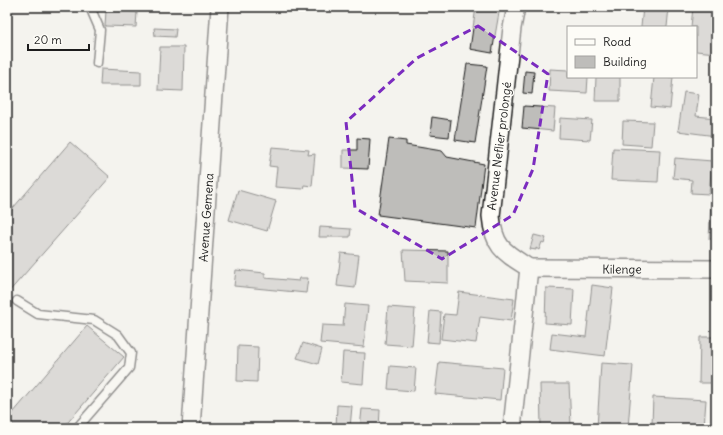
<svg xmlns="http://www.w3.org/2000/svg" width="723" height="435" font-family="Delius,sans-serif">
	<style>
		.building { fill: #bebdba; stroke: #1c1c1c }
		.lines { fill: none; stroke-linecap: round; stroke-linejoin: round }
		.lane-casing { stroke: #1c1c1c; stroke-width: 11 }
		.street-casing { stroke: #1c1c1c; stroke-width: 20 }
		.lane { stroke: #fdfcf7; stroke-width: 8 }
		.street { stroke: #fdfcf7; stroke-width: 17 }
		.marked { fill: none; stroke: #7b2cbf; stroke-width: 3; stroke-dasharray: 8 5; stroke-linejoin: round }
		.labels { text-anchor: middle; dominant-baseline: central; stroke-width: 3; stroke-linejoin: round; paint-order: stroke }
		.street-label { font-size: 12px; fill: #1c1c1c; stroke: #fdfcf7 }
	</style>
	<rect width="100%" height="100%" fill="#f4f3ee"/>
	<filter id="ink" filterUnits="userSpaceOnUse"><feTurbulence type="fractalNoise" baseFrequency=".025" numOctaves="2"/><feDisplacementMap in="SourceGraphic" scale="8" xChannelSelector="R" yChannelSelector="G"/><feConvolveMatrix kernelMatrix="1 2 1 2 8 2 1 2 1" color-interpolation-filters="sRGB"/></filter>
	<g filter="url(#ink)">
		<path class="building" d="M476 7H500L492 53 470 49Z
			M643 7H669L667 27H641Z
			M693 7 716 8V53L696 51V27H691Z
			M106 10 137 12 136 27 105 26Z
			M154 28 176 29 175 37 155 36Z
			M160 47H184L183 91 158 90Z
			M467 64 487 66 475 143 455 140Z
			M101 69 141 71V85H100Z
			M550 69 568 70V77H588L587 93 549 91Z
			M525 71 534 72 532 94 523 93Z
			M596 77H620V101H595Z
			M654 77H673L670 109 651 107Z
			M684 92 699 94 696 116 716 118V136L678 131Z
			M524 106 555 108 553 131 522 128Z
			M432 117 451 120 449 137 430 135Z
			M560 118 592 120 590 140 559 138Z
			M623 121 653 122 651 146 622 144Z
			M357 138 370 139 368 169 343 168V150H357Z
			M389 139 406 141V145L442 151 447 157 484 164 476 228 378 215Z
			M70 142 110 177 7 294V215Z
			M272 147 309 150 308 155 315 154 312 186 304 185 303 189 275 187 277 167 269 166Z
			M613 148 660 150 658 182 611 180Z
			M675 158 712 161 709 194 691 193 692 180 673 178Z
			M238 190 276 201 267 231 229 220Z
			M711 200H716V239H709Z
			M320 227 351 229 350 237H319Z
			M534 235 546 238 544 243 542 242 539 250 536 248V250L530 249Z
			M403 250 448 251V283L405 281Z
			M341 253 359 255 355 288 337 286Z
			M236 270 265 273V278L299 281 300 278H308L306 293 234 286Z
			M592 285 613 288 605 356 550 349 552 333 586 337Z
			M546 288 574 289 572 325 545 323Z
			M459 292 514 299 511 321 480 317 476 343 441 339 444 314 456 315Z
			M345 304 368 306 364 347 320 343 322 325 343 326Z
			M388 307 415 309 412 346 385 344Z
			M430 311 441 312 439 343 427 342Z
			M87 326 124 357 63 428H7V420Z
			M700 337H715L714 383H699Z
			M303 343 322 349 318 364 297 358Z
			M238 346 258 347 257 382 237 381Z
			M343 352 365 353 363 384 341 382Z
			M439 362 503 368 500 400 435 394Z
			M601 363 633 365 628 428H597Z
			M390 366 416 368 414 391 388 389Z
			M540 384H569L571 425 541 426Z
			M653 397 706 400 704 427 652 424Z
			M337 405 352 406 350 428H336Z
			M362 409 380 410 379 428H360Z"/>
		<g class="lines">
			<g class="lane-casing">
				<path id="lane" d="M90 7 100 30 97 63
					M17 301 38 314 94 320 118 335 131 353 129 368 77 428"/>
			</g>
			<g class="street-casing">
				<g id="street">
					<path d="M516 7 512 28 491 216C494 248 504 252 529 268"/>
					<path id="s1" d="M529 268 716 269"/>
					<path id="s2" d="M191 428 220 7"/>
					<path d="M512 428 529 268"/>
				</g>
			</g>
			<use href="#lane" class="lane"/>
			<use href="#street" class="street"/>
		</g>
	</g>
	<path d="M0 0H723V435H0ZM478 26 548 74 533 169 513 215 442 259 355 208 346 122 417 58Z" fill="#f4f3ee" fill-opacity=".55" fill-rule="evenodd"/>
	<path class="marked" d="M478 26 548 74 533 169 513 215 442 259 355 208 346 122 417 58Z"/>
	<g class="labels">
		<g class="street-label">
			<text transform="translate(499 146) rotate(-83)">Avenue Neflier prolongé</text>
			<text stroke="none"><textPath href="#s2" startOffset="211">Avenue Gemena</textPath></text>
			<text stroke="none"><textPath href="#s1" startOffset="93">Kilenge</textPath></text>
		</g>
	</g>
	<rect width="723" height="435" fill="none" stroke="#fdfcf7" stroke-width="24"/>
	<rect x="12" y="12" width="699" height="411" fill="none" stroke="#1c1c1c" stroke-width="1.5" filter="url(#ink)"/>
	<rect x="567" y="26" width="130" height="52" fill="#fdfcf7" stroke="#a3a29f"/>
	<rect x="575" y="39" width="20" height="6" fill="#fdfcf7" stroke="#a3a29f"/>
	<text x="603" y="46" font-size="12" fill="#1c1c1c">Road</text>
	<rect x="575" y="56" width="20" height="12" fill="#bebdba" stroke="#a3a29f"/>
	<text x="603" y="66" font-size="12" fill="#1c1c1c">Building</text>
	<path d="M28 44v6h61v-6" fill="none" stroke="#1c1c1c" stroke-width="2"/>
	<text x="34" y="44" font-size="12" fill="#1c1c1c" stroke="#fdfcf7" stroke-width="3" paint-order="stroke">20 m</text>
</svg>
